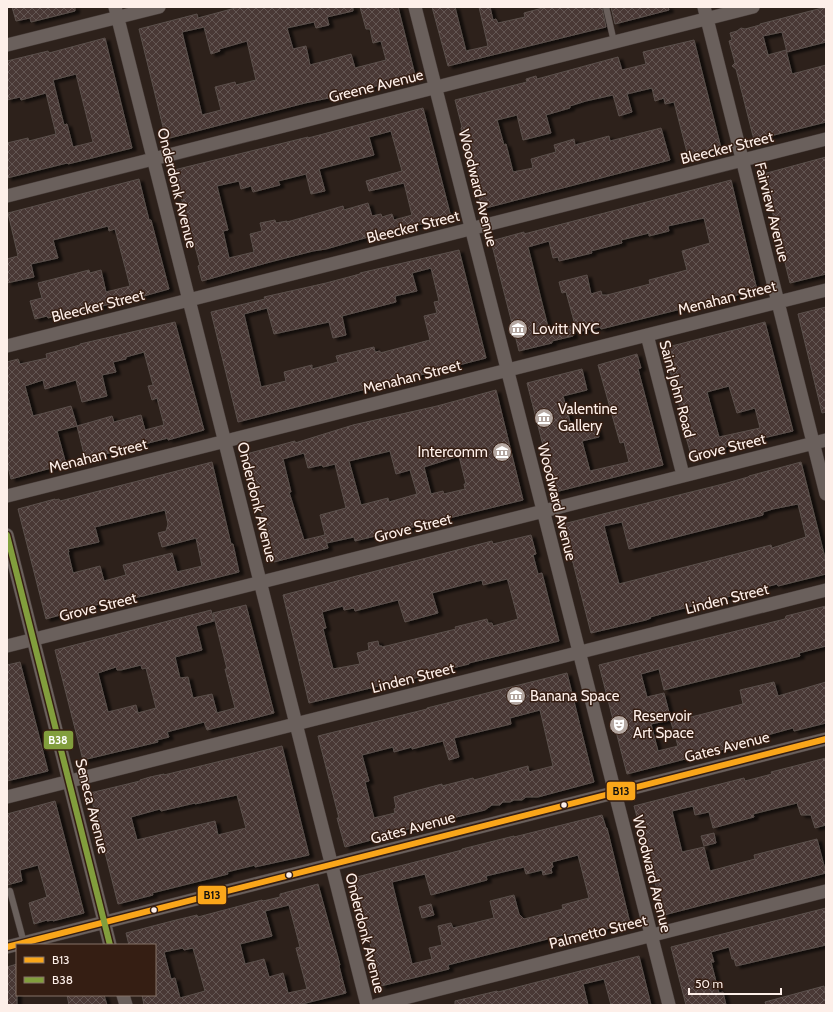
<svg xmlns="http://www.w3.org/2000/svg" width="833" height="1012" font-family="Cabin,sans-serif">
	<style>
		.building { fill: url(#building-cross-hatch); stroke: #5b504c; fill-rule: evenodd; filter: url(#shadow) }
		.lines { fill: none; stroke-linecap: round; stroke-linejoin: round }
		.service-casing { stroke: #473c39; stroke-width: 7 }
		.minor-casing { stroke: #473c39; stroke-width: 14 }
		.service { stroke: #6a605c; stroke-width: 6 }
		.minor { stroke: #6a605c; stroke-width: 13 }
		.bus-1-casing { stroke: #351e13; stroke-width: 9 }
		.bus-2-casing { stroke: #351e13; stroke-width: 9 }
		.bus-1 { stroke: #faa61a; stroke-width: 6 }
		.bus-2 { stroke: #829e3d; stroke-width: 6 }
		.bus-dot { fill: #fdefe9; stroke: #351e13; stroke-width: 1.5 }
		.labels { text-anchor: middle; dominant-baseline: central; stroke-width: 3; stroke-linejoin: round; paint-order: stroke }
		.street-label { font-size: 15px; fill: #fdefe9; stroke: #351e13 }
		.poi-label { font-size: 15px; fill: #fdefe9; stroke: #351e13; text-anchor: start }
		.line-badge { stroke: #351e13; stroke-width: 1.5 }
		.badge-label { font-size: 11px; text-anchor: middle; font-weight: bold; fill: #fff }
		.pale-badge-label { font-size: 11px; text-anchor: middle; font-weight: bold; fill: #111 }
	</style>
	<defs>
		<pattern id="building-cross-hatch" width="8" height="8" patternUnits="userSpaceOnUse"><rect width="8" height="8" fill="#493935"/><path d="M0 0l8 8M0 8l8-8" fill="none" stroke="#645652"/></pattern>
		<filter id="shadow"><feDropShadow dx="4.5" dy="2.5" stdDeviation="1" flood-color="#0009"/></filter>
	</defs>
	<rect width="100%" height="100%" fill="#2d211b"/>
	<path class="building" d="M12 7H75V11L31 22 30 18 16 21Z
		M239 7H353V11L327 17 329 25 316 28 314 22 287 28 293 49 306 46 310 65 351 54 355 68 386 60 381 41 373 43 370 29H366L360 7H398L415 75 347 94 305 103 166 139 139 29 197 14 198 18ZM204 27 211 54 220 51 219 49 247 41 256 80 236 85 235 82 215 87 221 110 202 115 182 32Z
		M432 7H455L466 51 488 46 479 7H490L493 20 496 19 498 23 525 17 524 13 546 7H602L606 27 448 66Z
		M611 7H668L669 10 615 24Z
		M826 7V42L787 52 782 32 763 36 768 55 786 50 792 74 826 65V122L754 140 736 69 732 66 735 63 729 41 732 40 730 33 737 31 741 28 745 29 760 25V24Z
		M105 38 132 148 68 164 67 163 7 178V143L28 138 29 141 56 134 46 93 21 100 20 97 7 100V61L48 51 49 53ZM76 74 93 142 73 147 67 124 64 125 53 80Z
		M694 40 721 148 688 156 674 102 665 104 664 98 655 101 652 88 627 94 632 112 619 116 613 95 586 101 570 106V108L546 115 551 133 523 140 517 115 497 120 504 145 506 144 513 172 533 168 531 159 556 152 554 145 574 139 575 145 609 136 610 141 661 128 670 160 482 209 461 128 462 127 455 100 527 82 526 79 536 76 537 79 618 57 622 70 646 64 643 52Z
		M423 108 451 217 379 234 326 249 313 251 270 262 202 281 198 266 200 265 193 239H192L174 170 308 137V138ZM391 131 402 171 366 181 369 191 404 183 412 215 394 220 392 214 382 217 381 214 372 216 368 203 344 210 343 206 287 222V221L276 223 275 220 260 223 262 231 250 234 254 252 229 258 223 231 228 230 217 186 239 181 241 189 251 186 253 192 280 185 278 181 306 174 311 194 325 191 319 169 374 155 369 137Z
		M826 157V274L790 283 763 174Z
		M139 179 149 220H151L169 289 133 299 132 297 110 304 59 317V315L48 318 47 316 35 319 30 301 42 298 38 283 89 270 90 273 101 270 106 292 130 286 115 229 109 231 108 226 53 240 58 258 31 264 34 277 7 283V259L18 256 8 213Z
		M731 180 757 290 601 329 600 327 577 332 566 292 562 293 559 282 587 275 591 294 601 291 602 295H607L650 284 649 280 687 270 682 251 710 243 704 218 668 226 669 231 649 236V233L621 240 622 243 591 251 592 253 559 261 558 257 553 258 549 241 528 247 549 331 571 326 573 336 552 341V343L519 351 491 241 524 232V234Z
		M459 250 486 358 238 422 211 312 265 299 264 297 326 283 360 274V273ZM431 268 439 301 434 302 437 313 424 316 430 340 380 353V351L375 352 374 347 336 356 338 362 312 369V365L284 372 286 381 261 387 244 314 267 308 274 334 329 322 333 338 346 335 342 316 396 302 395 296 417 291 412 273Z
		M826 307V412L822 413 798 314Z
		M175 322 204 430 168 440V438L90 458H85L77 426 57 431 66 464 11 479 7 463V362L18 359 20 364 47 358 46 354 80 345V344ZM144 352 153 385 148 386 152 400 157 398 164 425 145 430 141 415 114 422 112 416 77 426 71 406 33 416 25 386 43 380 45 389 76 380 82 402 107 396 102 375 116 372 113 362 126 359V357Z
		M765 322 793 431 725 447V449L692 458 683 427H685L664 348ZM729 386 737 413 755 408 760 428 719 437 707 392Z
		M637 354 641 368 638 369 663 465 555 492 527 383 582 369 587 390 563 396 572 429 595 423 599 437 582 441 590 471 629 462 624 442 620 443 598 365Z
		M496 390 523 500 355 541 354 537 327 543 325 537 328 548 274 562 246 454 295 441V443L353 425 437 406ZM390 451 396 474 410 470 417 494 389 502 388 498 361 505 349 461ZM304 453 308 468 322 465 323 467 335 464 346 508 320 515 325 535 304 540 289 492H291L283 459ZM459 456 466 484H464L465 489 444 494 443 491 431 494 424 467Z
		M212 462 231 544H233L239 572 143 596 114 602V600L46 619 18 509 55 499V500L59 499 60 501ZM165 510 168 524 166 531 158 533 162 547 196 538 202 566 177 572 172 553 123 565 126 575 104 581 100 566 73 573 68 552H69L68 549 99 542 95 527Z
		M801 462 826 562V574L778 586 777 584 650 617 651 618 646 620 591 633 563 524 727 483 748 477 749 476ZM798 504 806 537 772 548 771 545 619 584 604 526 622 522 629 549 763 515V512L773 509Z
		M531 535 536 554 533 555 538 574 542 573 559 641 469 663V664L419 676V677L391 684V683L309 703 283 595 492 541 493 544ZM507 579 508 581 518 619 493 626 492 623H488L487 619 455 627 456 629 382 647V646H379L378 641 368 643 369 650 357 653 360 664 333 669 323 629 326 628 322 612 343 606 344 610 354 608 355 611 398 600 405 622 438 613 432 593 482 580 483 585Z
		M246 605 274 713 207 730 204 722 167 732 169 737 157 740 158 742 83 760 55 650 211 610 214 621 196 626 202 650 175 657 180 678 188 677 193 698 212 694 217 713 235 708 225 669H227L213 613ZM141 665 142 669 146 668 156 708 138 713 136 705 108 712 98 673 116 667 117 670H121Z
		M826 606V646L799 653 800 656 664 690 659 669 641 674 647 697 664 693 671 720 651 724 658 751 678 746 671 722 743 704 740 690 774 682 778 696 826 682V723L794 731 793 728 749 740V741L735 744 736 746 627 774 599 665 785 619 786 616Z
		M20 662 48 771 7 781V665Z
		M567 673 594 782 538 797H526L522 800H514L510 802H503L500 805H492L485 810 379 836V838L345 847 337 818H339L318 736 427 709V708ZM540 710 553 766 529 772 528 766 474 780 473 778 442 786V784L408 793 394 797 396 808 394 809 395 813 374 818 365 782 369 781 362 755 393 747 394 752 412 747V749L443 741 449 760 459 757 454 738 511 724 510 718Z
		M282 746 309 855 255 867V865L227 872 228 874 152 893 153 895 118 904 90 793 140 781V780L150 777 164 774V775ZM237 795 246 828 218 835 215 821 137 840 131 817 160 809 161 811 195 803V804Z
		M826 758V825L815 828 811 815H801L797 803 753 814 754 817 713 828 709 812 695 815 693 806 672 811 682 852 704 847 710 871 755 859 754 855 817 839 826 873 664 915 634 806 744 778 745 781 772 774 771 772Z
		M55 801 84 913 53 921V920L47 921V920L34 924 29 903 47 897 38 865 20 870 22 881 7 885V814Z
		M602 815 606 828H607L630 923 582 935 581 932 559 936 448 965 449 969 381 986 353 878 462 850V849L514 836V837ZM578 855 589 898 562 905 563 909 524 919 519 914 514 895 490 901 494 918 453 928 451 923 438 926 442 945 429 948 432 959 412 964 392 882 425 874 431 895 487 880 486 876 524 867 526 874 542 870 543 875 552 873 551 868 553 867 552 862Z
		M714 833 716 843 704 846 701 836Z
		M318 884 340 965 339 966 346 993 298 1005H144L142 995H155V945H129L126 933 176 920 197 915 198 917 262 900 263 901 280 897V894ZM289 905 300 947 296 948 307 989 288 993 283 973 269 977 264 959 245 964 240 944 272 936 265 911ZM183 948 184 950 193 948 205 991 180 998 175 978 171 979 164 952Z
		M431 904 434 915 422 918 419 907Z
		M826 908V945L736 966 734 959H732L729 947 711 952 714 962H711L719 993 723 992 726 1005H686L671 947Z
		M639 956 651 1005H611L604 979 583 984 588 1005H455V1001L497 991 498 992Z
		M17 964V1005H7V967Z
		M824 986 826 996V1005H766L765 1002Z
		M67 995H104L107 1005H69Z"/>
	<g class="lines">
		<g class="service-casing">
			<path id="service" d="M606 7 614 42
				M10 891 24 943"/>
		</g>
		<g class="minor-casing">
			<path id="minor" d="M115 7 367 1005
				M415 7 669 1005
				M704 7 826 494
				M7 45 159 7
				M7 196 753 7
				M647 335 683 475
				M7 346 826 139
				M7 496 826 290
				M7 535 110 945
				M7 646 826 440
				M7 797 826 590
				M7 947 826 739
				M123 995 126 1005
				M377 1005 826 891"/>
		</g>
		<use href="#service" class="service"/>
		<use href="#minor" class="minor"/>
		<g class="bus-1-casing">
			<path id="bus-1" d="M7 947 826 739"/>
		</g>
		<g class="bus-2-casing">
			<path id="bus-2" d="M7 535 110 945"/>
		</g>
		<use href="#bus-1" class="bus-1"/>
		<use href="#bus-2" class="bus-2"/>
	</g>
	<defs>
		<g id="museum-disc" transform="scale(1)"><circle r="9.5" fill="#b4a7a1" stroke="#351e13"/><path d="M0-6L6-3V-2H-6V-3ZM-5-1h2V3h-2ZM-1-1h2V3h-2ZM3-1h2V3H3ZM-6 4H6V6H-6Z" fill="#fff"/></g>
		<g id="theatre-disc" transform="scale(1)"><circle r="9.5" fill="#b4a7a1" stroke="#351e13"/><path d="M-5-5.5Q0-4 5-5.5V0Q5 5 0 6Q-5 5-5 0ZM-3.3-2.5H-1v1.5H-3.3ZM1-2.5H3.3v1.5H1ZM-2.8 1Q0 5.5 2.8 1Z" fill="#fff"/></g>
	</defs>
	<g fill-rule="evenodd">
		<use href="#museum-disc" x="518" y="329"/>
		<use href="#museum-disc" x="544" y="418"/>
		<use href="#museum-disc" x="502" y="452"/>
		<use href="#museum-disc" x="516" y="696"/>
		<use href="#theatre-disc" x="619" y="725"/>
	</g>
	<g class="bus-dot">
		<circle cx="564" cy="805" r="3.5"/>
		<circle cx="289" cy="875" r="3.5"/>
		<circle cx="154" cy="910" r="3.5"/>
	</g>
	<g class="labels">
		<g class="street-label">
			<text transform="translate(376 86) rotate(-14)">Greene Avenue</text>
			<text transform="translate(727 148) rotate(-14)">Bleecker Street</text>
			<text transform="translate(177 188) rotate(76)">Onderdonk Avenue</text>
			<text transform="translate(478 188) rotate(76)">Woodward Avenue</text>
			<text transform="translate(772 212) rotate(76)">Fairview Avenue</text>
			<text transform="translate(413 227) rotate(-14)">Bleecker Street</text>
			<text transform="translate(727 298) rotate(-14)">Menahan Street</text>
			<text transform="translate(98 306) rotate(-14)">Bleecker Street</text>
			<text transform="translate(412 377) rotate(-14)">Menahan Street</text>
			<text transform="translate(677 389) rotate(75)">Saint John Road</text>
			<text transform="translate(727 448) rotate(-14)">Grove Street</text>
			<text transform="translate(98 456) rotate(-14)">Menahan Street</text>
			<text transform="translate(257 502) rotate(76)">Onderdonk Avenue</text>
			<text transform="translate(557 502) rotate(76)">Woodward Avenue</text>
			<text transform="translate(413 528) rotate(-14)">Grove Street</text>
			<text transform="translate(727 599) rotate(-14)">Linden Street</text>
			<text transform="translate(98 607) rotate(-14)">Grove Street</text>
			<text transform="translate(413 678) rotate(-14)">Linden Street</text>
			<text transform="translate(727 747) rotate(-14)">Gates Avenue</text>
			<text transform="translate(92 806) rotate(76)">Seneca Avenue</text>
			<text transform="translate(413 828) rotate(-15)">Gates Avenue</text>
			<text transform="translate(652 874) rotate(76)">Woodward Avenue</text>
			<text transform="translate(598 932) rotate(-14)">Palmetto Street</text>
			<text transform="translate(365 933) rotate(76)">Onderdonk Avenue</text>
		</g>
		<g class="poi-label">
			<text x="532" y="329">Lovitt NYC</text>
			<text x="558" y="409">Valentine<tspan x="558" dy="17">Gallery</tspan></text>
			<text x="488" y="452" text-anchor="end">Intercomm</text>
			<text x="530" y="696">Banana Space</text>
			<text x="633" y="716">Reservoir<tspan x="633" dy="17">Art Space</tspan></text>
		</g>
	</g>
	<g class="line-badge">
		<rect x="43" y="730" width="31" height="20" rx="4" fill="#829e3d"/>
		<rect x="606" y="781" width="30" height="20" rx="4" fill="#faa61a"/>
		<rect x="197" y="885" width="30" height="20" rx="4" fill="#faa61a"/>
	</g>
	<g class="badge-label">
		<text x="58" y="744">B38</text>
	</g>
	<g class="pale-badge-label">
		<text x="621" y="795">B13</text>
		<text x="212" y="899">B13</text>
	</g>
	<rect width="833" height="1012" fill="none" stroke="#fdefe9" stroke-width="16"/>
	<rect x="16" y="944" width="140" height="52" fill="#351e13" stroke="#857269"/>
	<rect x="24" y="957" width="20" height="6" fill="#faa61a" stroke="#857269"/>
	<text x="52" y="964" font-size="12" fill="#fdefe9">B13</text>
	<rect x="24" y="977" width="20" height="6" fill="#829e3d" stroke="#857269"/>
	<text x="52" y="984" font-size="12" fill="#fdefe9">B38</text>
	<path d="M689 988v6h92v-6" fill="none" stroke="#fdefe9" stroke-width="2"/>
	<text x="695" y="988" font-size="12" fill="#fdefe9" stroke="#351e13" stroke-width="3" paint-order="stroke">50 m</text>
</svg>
